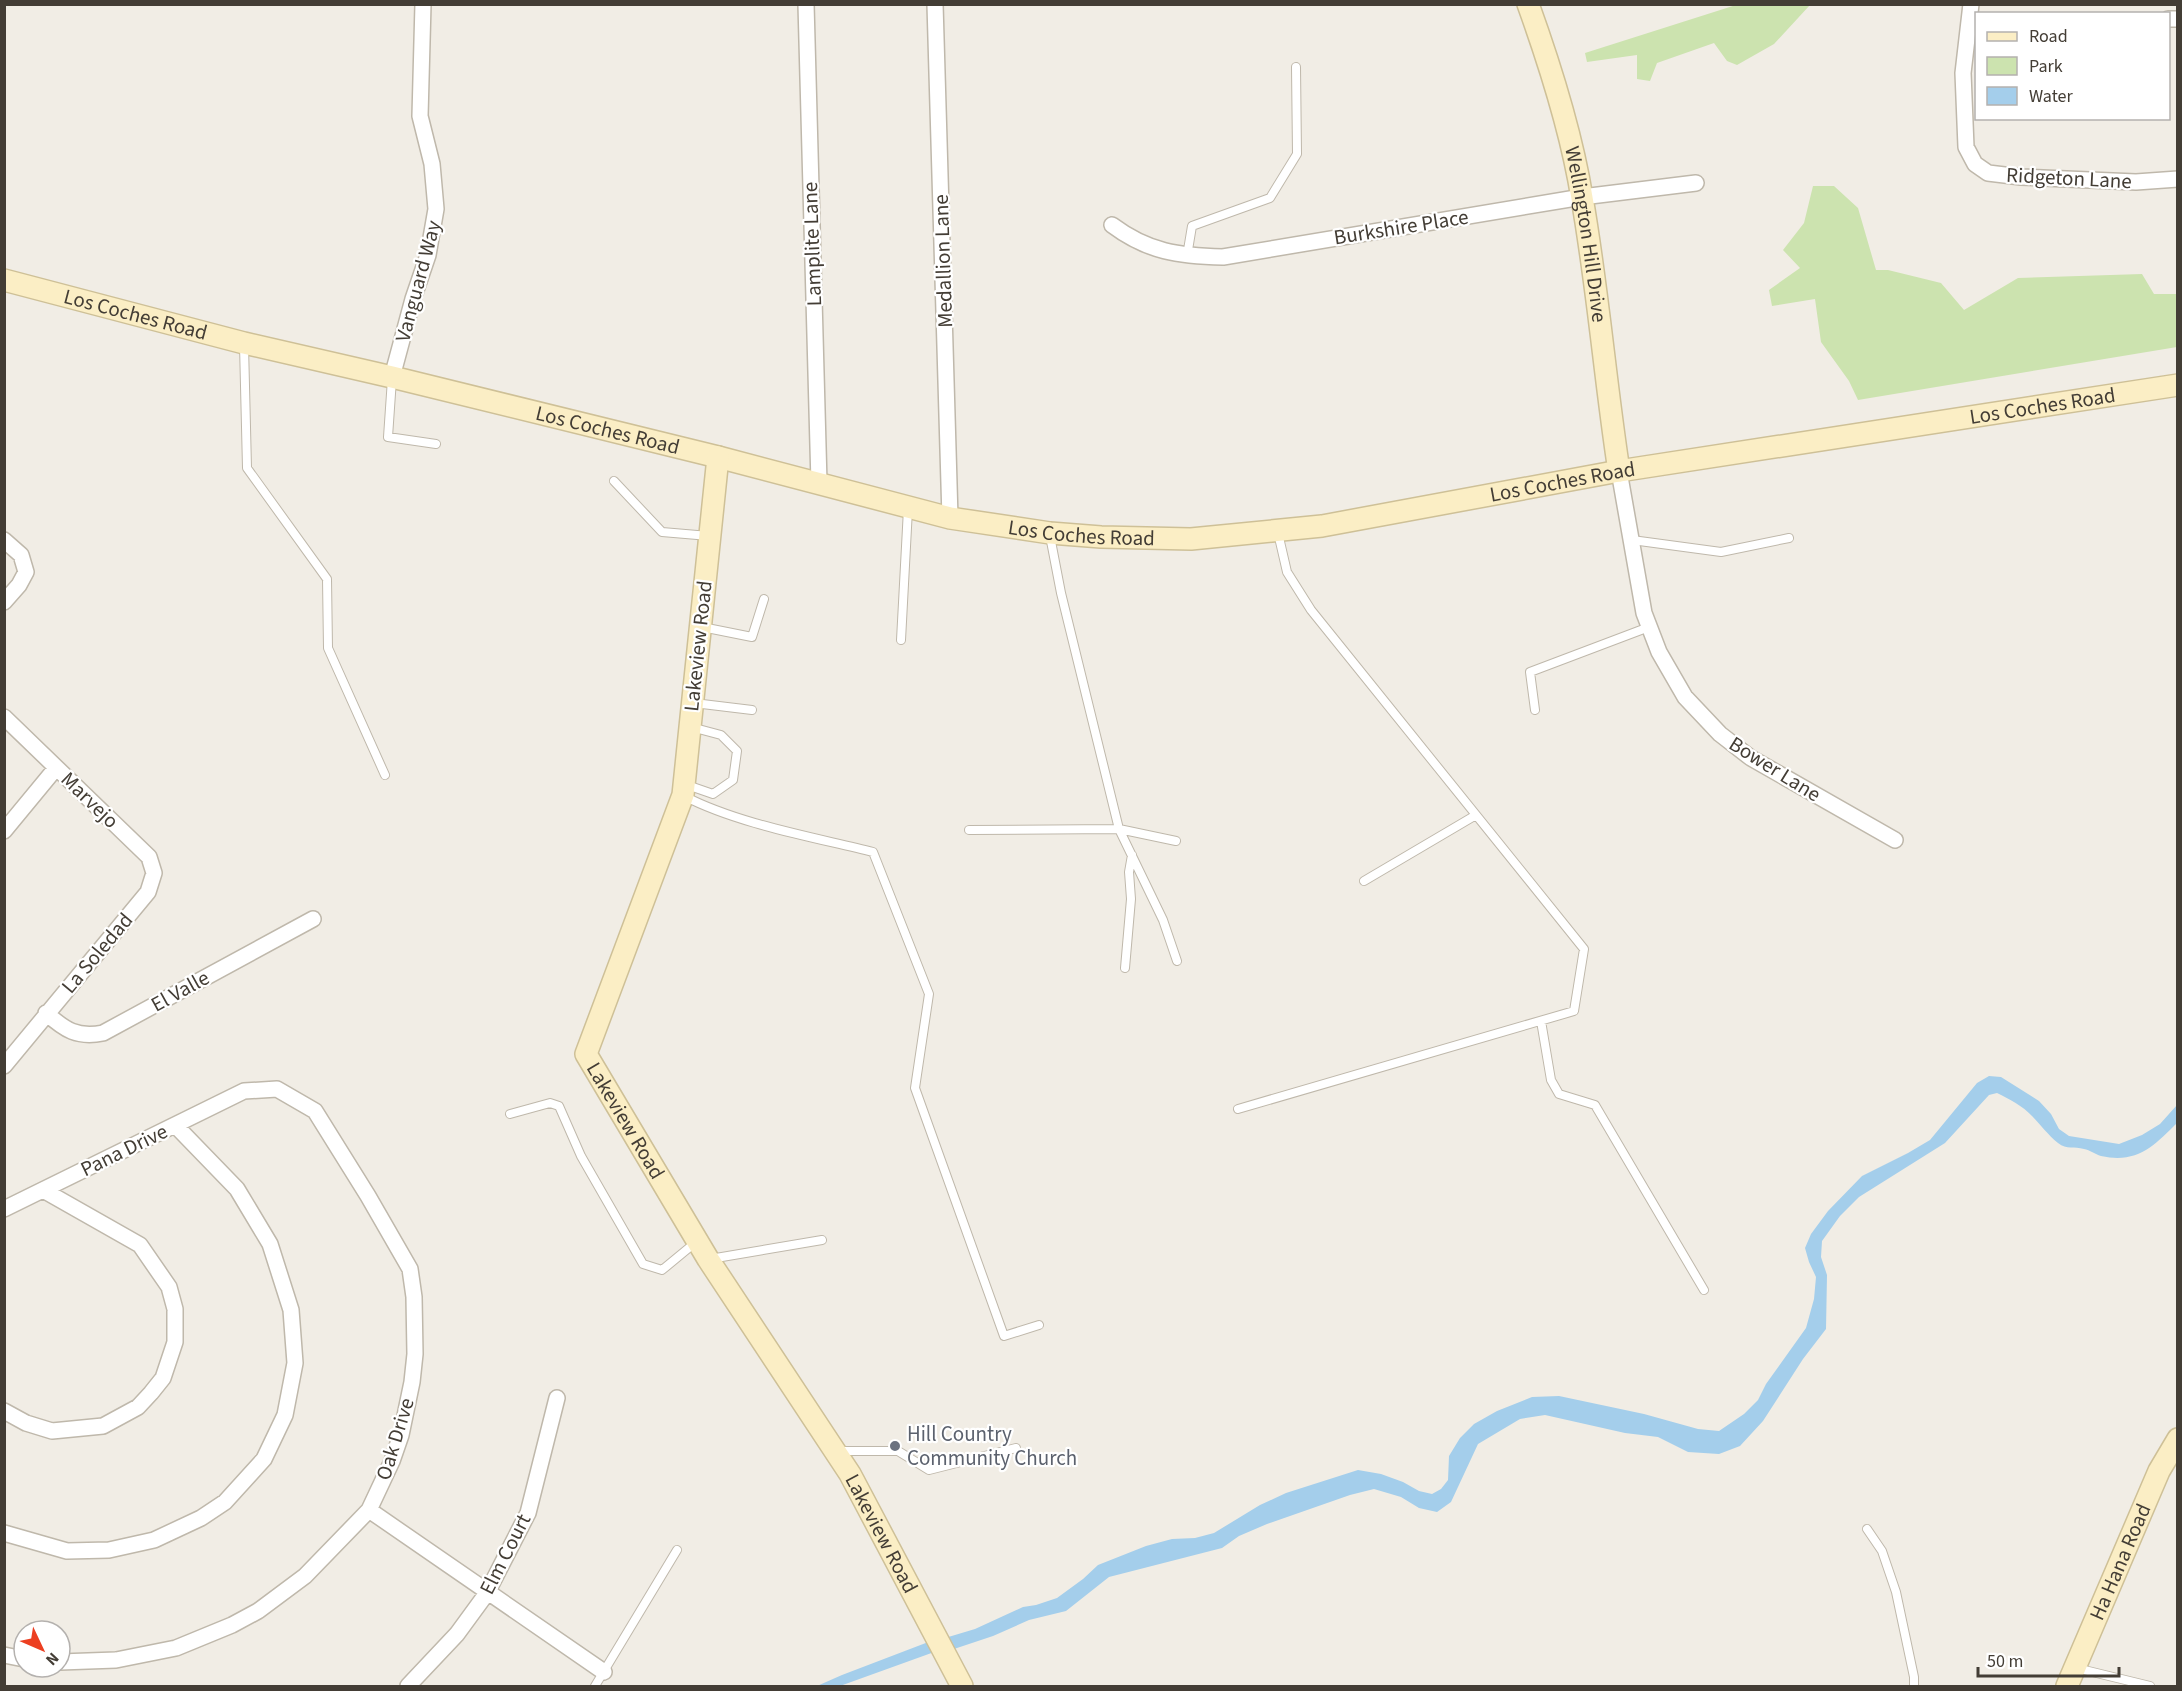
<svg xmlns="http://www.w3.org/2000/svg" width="2182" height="1691" font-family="'Source Sans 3',sans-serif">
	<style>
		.green { fill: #cce3af }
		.water { fill: #a4ceeb }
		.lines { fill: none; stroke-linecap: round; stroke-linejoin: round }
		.lane-casing { stroke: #bfb8ab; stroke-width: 10 }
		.street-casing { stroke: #bfb8ab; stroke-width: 18 }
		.secondary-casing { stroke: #cec097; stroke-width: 24 }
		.lane { stroke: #fff; stroke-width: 8 }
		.street { stroke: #fff; stroke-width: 15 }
		.secondary { stroke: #fbeec5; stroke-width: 21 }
		.worship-dot { fill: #6b7280; stroke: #fff; stroke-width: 2 }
		.labels { text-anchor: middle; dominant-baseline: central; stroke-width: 4.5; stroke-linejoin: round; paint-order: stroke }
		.street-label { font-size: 21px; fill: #433d35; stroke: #fff }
		.worship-label { font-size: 21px; fill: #5b616d; stroke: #fff; text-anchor: start }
	</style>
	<rect width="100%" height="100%" fill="#f1ede5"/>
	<path class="green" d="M1736 5H1810L1774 44 1737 65 1727 61 1714 43 1657 63 1650 81 1637 79V55L1587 62 1585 53Z
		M1813 186H1834L1858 208 1876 270H1888L1941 283 1964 310 2018 278 2142 274 2154 294H2177V347L1858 400 1849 381 1821 342 1815 299 1772 306 1769 290 1800 268 1783 250 1804 223Z"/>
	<path class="water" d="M1989 1076 2001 1077 2039 1101 2051 1114 2059 1129 2069 1136 2119 1144 2142 1135 2160 1124 2177 1105V1123C2154 1146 2137 1164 2101 1156 2095 1154 2090 1150 2084 1149 2074 1146 2067 1150 2058 1143 2048 1135 2041 1125 2032 1116 2023 1106 2009 1099 1997 1093L1989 1095 1945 1143 1859 1197 1840 1216 1822 1241 1821 1257 1827 1275 1826 1329 1803 1359 1763 1421 1740 1446 1719 1454 1688 1452 1658 1437 1625 1433 1545 1415 1520 1419 1478 1444 1451 1502 1437 1512 1419 1508 1401 1497 1374 1489 1350 1495 1267 1524 1239 1536 1222 1548 1109 1577 1066 1611 1029 1620 993 1636 951 1650 945 1638 975 1629 1023 1607 1036 1605 1057 1598 1083 1579 1098 1565 1146 1546 1172 1539 1195 1538 1214 1533 1260 1505 1286 1493 1358 1470 1381 1474 1403 1482 1419 1491 1432 1494 1441 1489 1448 1480 1449 1456 1460 1438 1474 1424 1497 1411 1532 1397 1559 1396 1644 1414 1698 1429 1719 1431 1744 1414 1758 1400 1766 1384 1806 1328 1814 1299 1816 1277 1809 1262 1805 1248 1811 1234 1828 1211 1862 1176 1908 1153 1930 1140 1977 1083Z
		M931 1641 937 1651 840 1686H817L842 1675Z"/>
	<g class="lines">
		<g class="lane-casing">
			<path id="lane" d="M1187 256 1192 226 1270 198 1297 154 1296 67
				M244 345 247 468 327 579 328 648 385 775
				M392 379 388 437 436 444
				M614 481 662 532 709 536
				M1050 536 1061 593 1119 829 1163 920 1177 961
				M1632 540 1721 552 1789 538
				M702 627 752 637 764 599
				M901 640 908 509
				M694 703 752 710
				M1535 710 1530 672 1649 627
				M687 785 713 794 733 780 737 751 721 735 691 727
				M684 796C738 824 813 837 873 852L929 994 915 1088 1004 1336 1039 1325
				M969 830 1119 829 1176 841
				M1364 881 1476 815
				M1125 968 1131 899 1129 872 1132 855
				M1541 1021 1551 1080 1559 1094 1595 1105 1704 1290
				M1238 1109 1574 1011 1584 949 1311 610 1287 572 1278 533
				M510 1114 550 1103 559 1106 581 1156 643 1264 662 1270 696 1242
				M710 1259 822 1240
				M837 1451H898L929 1470 1016 1448
				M1867 1529 1882 1551 1896 1592 1914 1677V1686
				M2076 1668 2150 1686
				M595 1686 677 1550"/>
		</g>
		<g class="street-casing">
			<path id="street" d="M806 4 819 483
				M935 4 950 518
				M1971 4 1963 73 1966 147 1975 164 1988 173 2021 177 2136 182 2178 179
				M2168 19H2178
				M1112 225C1148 252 1179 256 1223 257L1582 197 1696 183
				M392 377 413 299 428 255 436 209 432 164 420 116 423 4
				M1619 471 1644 613 1659 652 1685 697 1720 734 1751 758 1895 840
				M4 540 21 555 26 572 19 585 4 602
				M4 717 149 857 154 873 148 892 4 1066
				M4 831 56 768
				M46 1013C65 1030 77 1038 103 1033L313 919
				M4 1209 244 1091 277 1089 315 1111 368 1196 410 1269 414 1297 415 1354 412 1382 401 1435 392 1461 369 1510 305 1576 258 1611 232 1625 176 1648 116 1660 60 1662
				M4 1411 26 1423 52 1431 103 1426 138 1407 151 1393 163 1378 175 1342V1309L169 1287 140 1245 43 1190
				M369 1510 604 1672
				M4 1533 67 1551 109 1550 154 1540 201 1518 225 1502 264 1459 285 1415 295 1363 291 1310 270 1244 237 1189 175 1125
				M4 1655 24 1659
				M408 1686 457 1634 487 1593 528 1513 557 1398"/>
		</g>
		<g class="secondary-casing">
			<g id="secondary">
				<path id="s1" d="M1528 4C1550 65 1572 135 1582 198 1598 289 1605 380 1619 471"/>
				<path id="s2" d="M4 280 244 343 392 377 718 457 950 518 1050 533 1101 537 1191 539 1322 526 1619 471 2178 385"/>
				<path id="s3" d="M718 457 683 795 586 1054 708 1259 850 1474 962 1686"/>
				<path id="s4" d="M2067 1686 2159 1471 2178 1439"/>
			</g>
		</g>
		<use href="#lane" class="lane"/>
		<use href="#street" class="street"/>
		<use href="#secondary" class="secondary"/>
	</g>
	<circle class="worship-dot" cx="895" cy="1446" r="6"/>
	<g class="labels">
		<g class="street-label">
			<text transform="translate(2069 178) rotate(3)">Ridgeton Lane</text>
			<text transform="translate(1401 227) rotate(-9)">Burkshire Place</text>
			<text stroke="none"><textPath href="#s1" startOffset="238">Wellington Hill Drive</textPath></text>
			<text transform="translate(812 244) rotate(-92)">Lamplite Lane</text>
			<text transform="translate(943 261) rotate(-92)">Medallion Lane</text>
			<text transform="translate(418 281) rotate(-75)">Vanguard Way</text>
			<text stroke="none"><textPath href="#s2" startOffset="136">Los Coches Road</textPath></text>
			<text stroke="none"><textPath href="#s2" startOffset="2080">Los Coches Road</textPath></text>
			<text stroke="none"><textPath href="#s2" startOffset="622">Los Coches Road</textPath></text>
			<text stroke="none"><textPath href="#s2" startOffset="1594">Los Coches Road</textPath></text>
			<text stroke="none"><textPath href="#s2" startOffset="1108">Los Coches Road</textPath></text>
			<text transform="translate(698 646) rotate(-84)">Lakeview Road</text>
			<text transform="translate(1775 769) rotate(32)">Bower Lane</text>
			<text transform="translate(90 800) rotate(44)">Marvejo</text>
			<text transform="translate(97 953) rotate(-50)">La Soledad</text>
			<text transform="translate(180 991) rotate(-29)">El Valle</text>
			<text stroke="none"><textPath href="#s3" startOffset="694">Lakeview Road</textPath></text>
			<text transform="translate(124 1150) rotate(-26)">Pana Drive</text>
			<text transform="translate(395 1439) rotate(-73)">Oak Drive</text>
			<text stroke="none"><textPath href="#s3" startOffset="1180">Lakeview Road</textPath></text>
			<text transform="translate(505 1554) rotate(-63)">Elm Court</text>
			<text stroke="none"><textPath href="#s4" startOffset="135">Ha Hana Road</textPath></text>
		</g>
		<g class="worship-label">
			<text x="907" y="1434">Hill Country<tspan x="907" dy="24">Community Church</tspan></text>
		</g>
	</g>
	<rect width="2182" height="1691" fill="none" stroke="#433d35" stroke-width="12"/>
	<rect x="1975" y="12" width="195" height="108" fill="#ffffff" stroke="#b4b1ae" stroke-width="1.5"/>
	<rect x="1987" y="32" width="30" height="9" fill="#fbeec5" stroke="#b4b1ae" stroke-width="1.5"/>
	<text x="2029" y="42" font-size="18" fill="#433d35">Road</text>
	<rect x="1987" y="57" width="30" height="18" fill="#cce3af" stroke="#b4b1ae" stroke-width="1.5"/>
	<text x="2029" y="72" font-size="18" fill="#433d35">Park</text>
	<rect x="1987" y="87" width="30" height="18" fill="#a4ceeb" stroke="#b4b1ae" stroke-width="1.5"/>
	<text x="2029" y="102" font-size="18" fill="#433d35">Water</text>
	<g transform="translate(42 1649) rotate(134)"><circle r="28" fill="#ffffff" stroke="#b4b1ae" stroke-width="1.5"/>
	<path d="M0-4.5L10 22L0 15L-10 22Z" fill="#ec3f21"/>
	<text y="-9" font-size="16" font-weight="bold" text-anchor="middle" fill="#433d35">N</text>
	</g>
	<path d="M1978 1667v9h141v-9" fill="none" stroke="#433d35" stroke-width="3"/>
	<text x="1987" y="1667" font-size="18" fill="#433d35" stroke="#ffffff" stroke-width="4.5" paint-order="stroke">50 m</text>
</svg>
